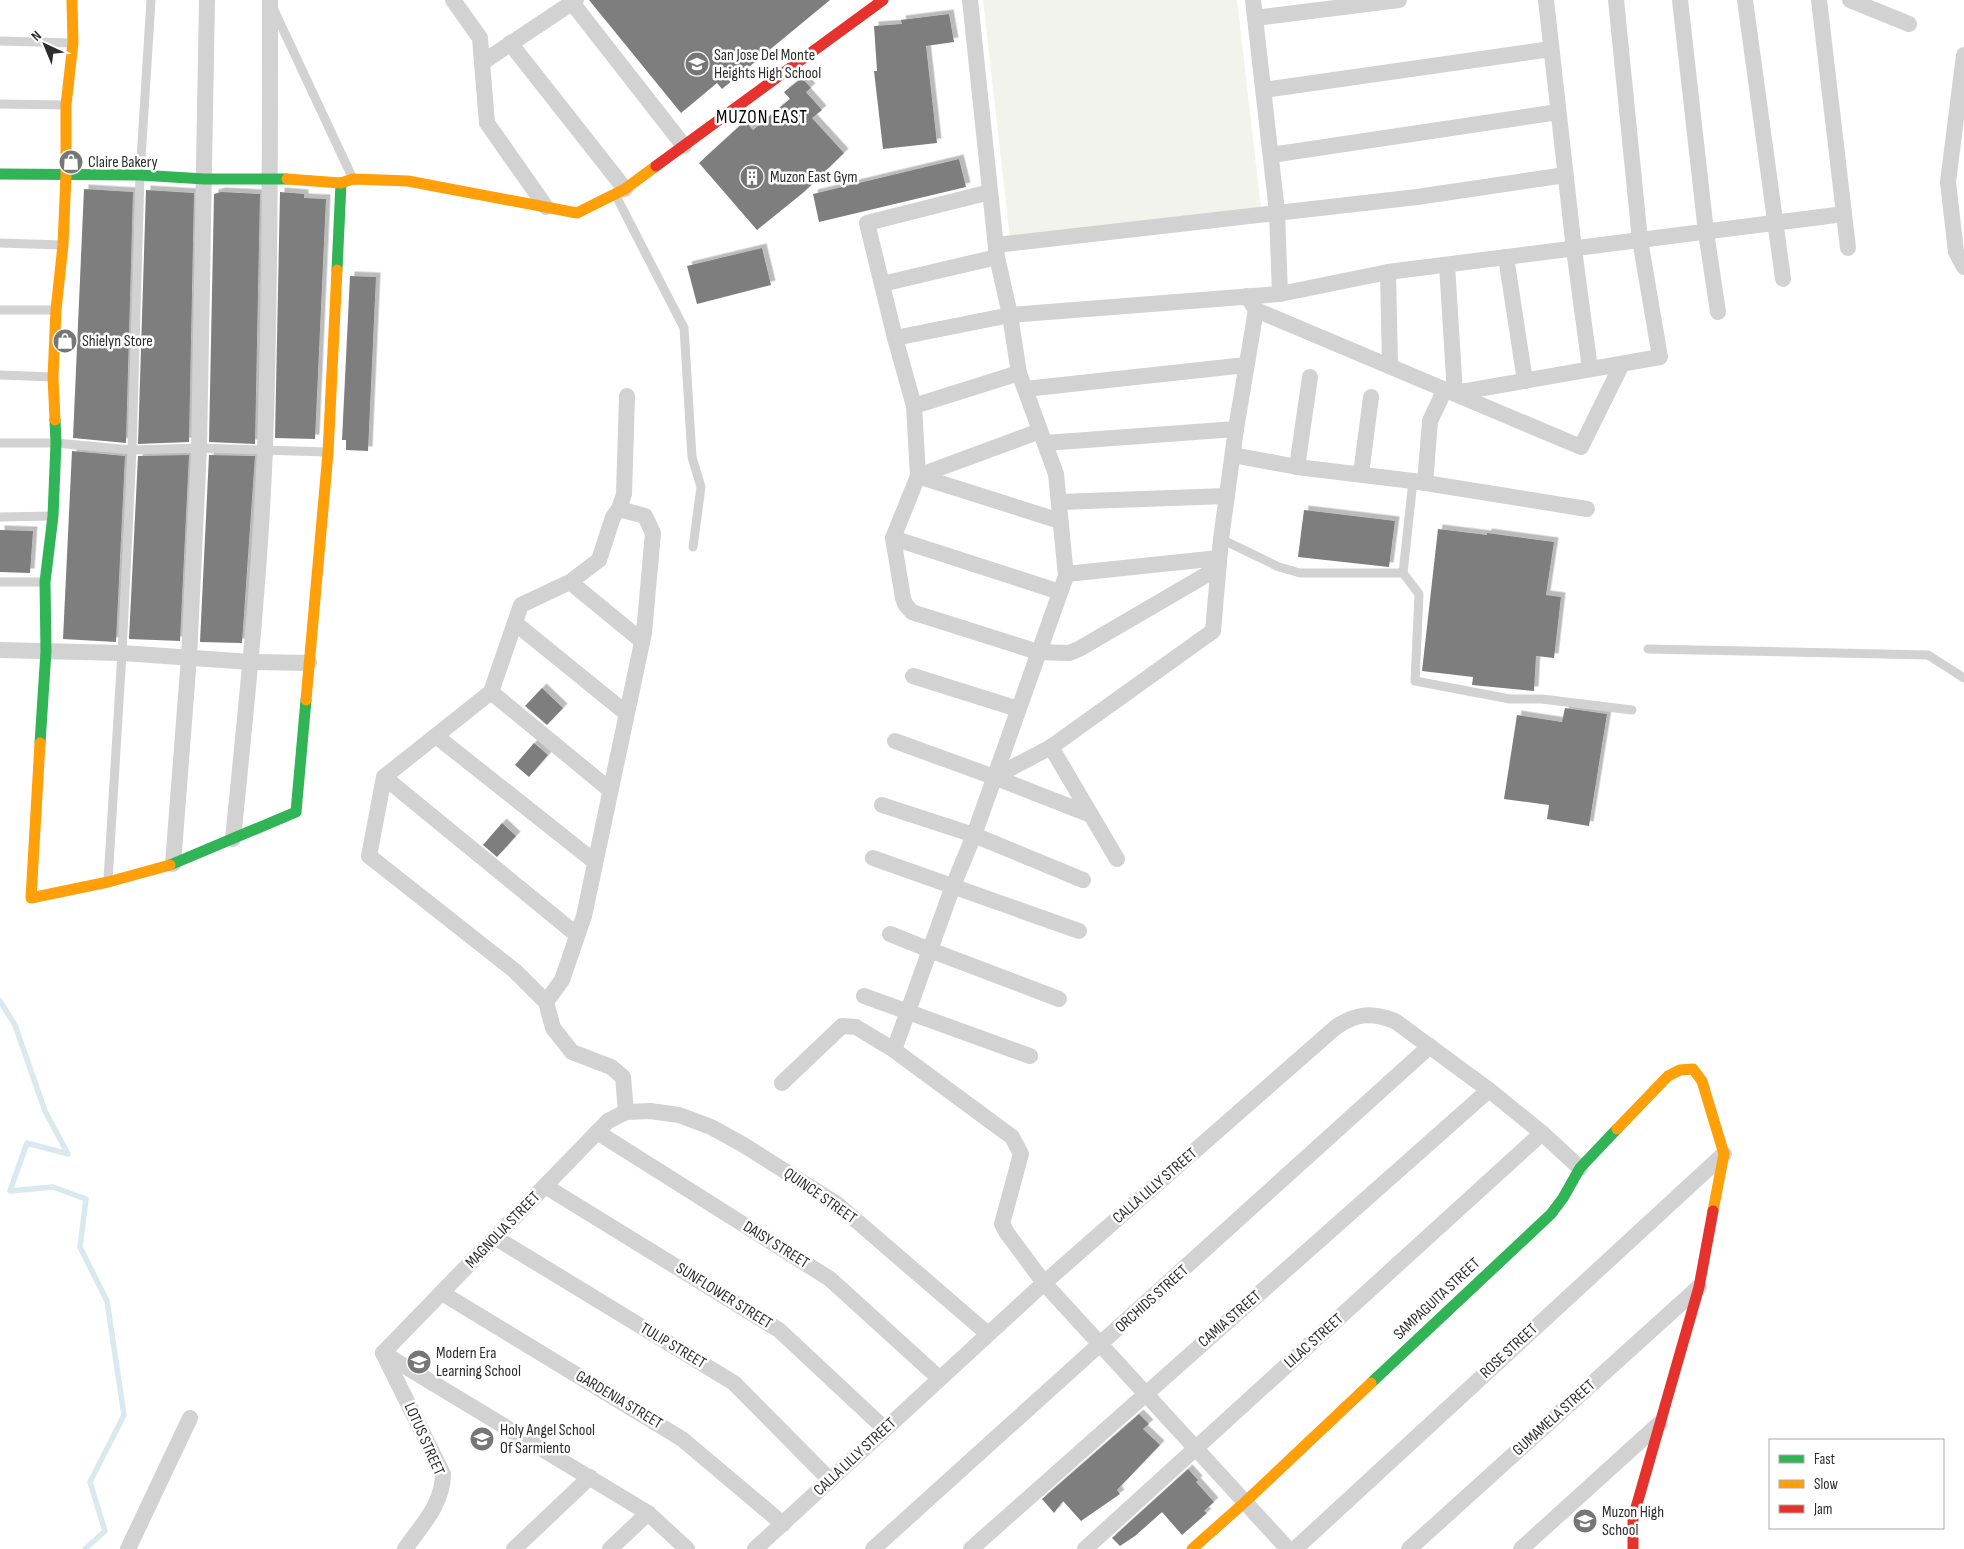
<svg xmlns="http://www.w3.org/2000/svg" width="1964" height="1549" font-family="'Sofia Sans Condensed',sans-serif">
<defs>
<filter id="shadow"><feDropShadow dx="4.5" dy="-4.5" stdDeviation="0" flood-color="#0004"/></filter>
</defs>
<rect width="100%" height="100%" fill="#fff"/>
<!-- green -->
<polygon fill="#f1f3ec" points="983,0 1237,0 1261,208 1010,238"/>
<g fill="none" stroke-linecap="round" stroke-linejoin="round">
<!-- stream -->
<polyline stroke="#d9e9ef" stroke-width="5.5" points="0,1001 15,1025 45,1111 68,1154 27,1143 10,1191 53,1187 86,1199 80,1247 107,1301 124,1415 90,1482 105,1531 85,1549"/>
</g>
<!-- building -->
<g fill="#7e7e7e" filter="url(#shadow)">
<polygon points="589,0 830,0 722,89 717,83 681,113"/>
<polygon points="949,14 954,42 926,46 937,143 883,149 874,71 877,71 874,26 902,24 901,20"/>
<polygon points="802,78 811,88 806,92 822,110 812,118 844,153 804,192 757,230 699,163 745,121 753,130 790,99 784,92"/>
<polygon points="959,159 966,187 819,222 813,194"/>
<polygon points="84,189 133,192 126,443 73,438"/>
<polygon points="146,190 194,193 189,442 138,444"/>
<polygon points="221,192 260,194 255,444 209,442 214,194"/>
<polygon points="280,192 304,194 304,198 326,199 315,439 275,438"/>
<polygon points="762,248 771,285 697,304 687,266"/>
<polygon points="350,276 376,277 368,451 346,450 346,440 342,440"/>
<polygon points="72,451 125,456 116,642 63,639"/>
<polygon points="189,455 180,641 129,639 138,456"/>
<polygon points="209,455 255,456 242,643 200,642"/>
<polygon points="1304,510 1395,521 1389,567 1298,557"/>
<polygon points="1438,529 1487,535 1487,533 1554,542 1546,595 1561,597 1554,658 1536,656 1534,691 1472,685 1473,677 1422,671"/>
<polygon points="0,530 33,531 30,573 0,572"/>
<polygon points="542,688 563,708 547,725 525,706"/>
<polygon points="1565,708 1607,714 1589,826 1547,819 1549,805 1504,799 1517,715 1562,722"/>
<polygon points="534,743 548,755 529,777 515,765"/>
<polygon points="502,823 516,836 497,857 483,845"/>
<polygon points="1139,1414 1149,1424 1143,1429 1160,1445 1117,1490 1120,1494 1081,1521 1063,1501 1054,1513 1042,1499"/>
<polygon points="1188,1469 1198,1480 1196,1482 1214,1502 1204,1511 1207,1513 1182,1535 1162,1512 1135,1536 1120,1546 1112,1538"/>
</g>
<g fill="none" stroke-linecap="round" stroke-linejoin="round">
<!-- lane -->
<g stroke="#d2d2d2" stroke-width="9">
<polyline points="274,10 353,179"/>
<polyline points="0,41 72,43"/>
<polyline points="0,104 65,105"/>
<polyline points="615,194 684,328 692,457 701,487 693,547"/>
<polyline points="0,243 62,245"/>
<polyline points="0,310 55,310"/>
<polyline points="0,375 52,377"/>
<polyline points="0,443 56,443 132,450 199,448 327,452"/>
<polyline points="0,517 52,516"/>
<polyline points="1221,539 1279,567 1300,573 1403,573 1413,481"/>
<polyline points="1403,573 1419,594 1415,681 1510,699 1542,699 1632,710"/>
<polyline points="0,582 45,582"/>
<polyline points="1648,649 1928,655 1964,678"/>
<polyline points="108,880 122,653 132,450 140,175 151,0"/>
</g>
<!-- street -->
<g stroke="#d2d2d2" stroke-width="16">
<polyline points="453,0 480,38 487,123 546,207"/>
<polyline points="570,0 684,146"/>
<polyline points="1253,0 1277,212 1280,294"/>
<polyline points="1546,0 1574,249 1590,369"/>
<polyline points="1680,0 1706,232 1718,312"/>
<polyline points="1745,0 1783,279"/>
<polyline points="1819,0 1848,248"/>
<polyline points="1850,0 1909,24"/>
<polyline points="1255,18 1399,0"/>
<polyline points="510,43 625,189"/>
<polyline points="1964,55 1948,182 1956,252 1964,267"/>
<polyline points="483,62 576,0"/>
<polyline points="1264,90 1551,49"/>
<polyline points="1271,155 1558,112"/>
<polyline points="990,192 867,223 895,338 914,406 918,476 1060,521"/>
<polyline points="996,245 1417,197 1565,175"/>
<polyline points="1506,257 1525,381"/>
<polyline points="1447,265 1455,393 1660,357 1640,240 1616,0"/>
<polyline points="1388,272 1390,366"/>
<polyline points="882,284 997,257"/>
<polyline points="1256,310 1581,447 1622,364"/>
<polyline points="895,338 1010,315 1280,294 1388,272 1844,214"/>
<polyline points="1025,389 1246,365"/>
<polyline points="914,406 1019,373"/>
<polyline points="1040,431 918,476 893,538 903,598 905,604 912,612 1038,652 1069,653 1079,649 1218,568"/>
<polyline points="1045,443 1236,429"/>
<polyline points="1233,455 1297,467 1413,481 1587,509"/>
<polyline points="1297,467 1310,377"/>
<polyline points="1361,474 1371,397"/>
<polyline points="1425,483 1430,421 1445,389"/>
<polyline points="1059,502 1227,496"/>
<polyline points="893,538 1060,592"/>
<polyline points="1066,574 1219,558"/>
<polyline points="570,582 642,641"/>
<polyline points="515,623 626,713"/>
<polyline points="0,650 122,653 251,662 309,663"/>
<polyline points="913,676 1018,709"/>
<polyline points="491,692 610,790"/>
<polyline points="436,736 595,862"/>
<polyline points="895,741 994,777 1091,815"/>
<polyline points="1051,747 1117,859"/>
<polyline points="384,777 577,935"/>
<polyline points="994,777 1051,747 1213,631 1221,539 1236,429 1256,310 1247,296"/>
<polyline points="882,805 974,835 1083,880"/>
<path d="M233,839C246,709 260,579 265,448C270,300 270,151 270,2"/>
<polyline points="873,858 1079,931"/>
<polyline points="173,864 189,657 199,448 207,0"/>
<polyline points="890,934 930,950 1059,999"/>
<polyline points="864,996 1030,1056"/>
<polyline points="546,1002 562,980 584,916 644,633 653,533 645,516 619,509"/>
<polyline points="894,1050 953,886 974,835 1066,576 1056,474 1019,373 1010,315 997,257 970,0"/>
<polyline points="782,1083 842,1026 856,1027 894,1050 1012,1137 1021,1154 1002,1224 1007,1233 1044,1283 1288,1549"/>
<polyline points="626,1112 623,1077 611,1067 572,1052 553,1028 546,1002 515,971 369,856 384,777 491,692 521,605 570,582 599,560 613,517 619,509 624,494 627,396"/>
<polyline points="597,1132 830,1279 939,1378"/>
<polyline points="545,1186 779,1330 885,1429"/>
<polyline points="496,1238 734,1383 830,1480"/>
<polyline points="442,1293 682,1439 783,1524"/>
<polyline points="383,1353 608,1121 626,1112 650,1111 679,1115 711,1127 742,1144 837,1204 988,1334"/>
<polyline points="383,1353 648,1513 687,1549"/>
<path d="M383,1353L443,1474C443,1504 421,1526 405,1549"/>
<polyline points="128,1549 190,1418"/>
<polyline points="514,1549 590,1477"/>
<polyline points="610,1549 648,1513"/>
<path d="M755,1549L1044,1283L1336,1027C1357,1013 1372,1012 1395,1021L1489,1090L1542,1133L1580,1168"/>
<polyline points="873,1549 1430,1046"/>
<polyline points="971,1549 1489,1090"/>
<polyline points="1085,1549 1542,1133"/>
<polyline points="1295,1549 1724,1154"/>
<polyline points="1409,1549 1699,1287"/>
<polyline points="1521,1549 1660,1423"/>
</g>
<!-- fast -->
<g stroke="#30b455" stroke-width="11">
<polyline points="0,174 140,175 204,179 287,179"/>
<polyline points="337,270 341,183"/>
<polyline points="40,743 46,651 45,582 53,516 56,443 55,420"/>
<polyline points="170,865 296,812 306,700"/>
<polyline points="1371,1383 1551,1214 1563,1198 1580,1168 1617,1129"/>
</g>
<!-- slow -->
<g stroke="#ff9f0a" stroke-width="11">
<polyline points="287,179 341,183 353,179 408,181 577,213 625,189 656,166"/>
<polyline points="55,420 53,377 56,310 63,245 66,175 66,105 73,43 72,0"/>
<polyline points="306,700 328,453 337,270"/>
<polyline points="40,743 31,898 108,882 170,865"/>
<polyline points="1617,1129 1668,1076 1680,1070 1693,1069 1702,1081 1724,1154 1713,1211"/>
<polyline points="1192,1549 1245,1502 1371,1383"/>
</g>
<!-- jam -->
<g stroke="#e5322d" stroke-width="11">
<polyline points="656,166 883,0"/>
<polyline points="1633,1549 1633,1518 1699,1287 1713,1211"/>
</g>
</g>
<!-- icons -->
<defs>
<symbol id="school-disc" viewBox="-11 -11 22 22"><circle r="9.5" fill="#767676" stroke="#fff"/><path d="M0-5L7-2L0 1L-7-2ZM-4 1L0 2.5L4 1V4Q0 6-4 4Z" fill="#fff"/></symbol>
<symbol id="shop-disc" viewBox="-11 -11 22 22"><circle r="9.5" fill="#767676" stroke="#fff"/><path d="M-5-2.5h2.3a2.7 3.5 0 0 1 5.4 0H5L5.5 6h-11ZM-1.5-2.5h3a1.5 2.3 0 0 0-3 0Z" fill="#fff"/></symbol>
<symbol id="building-disc" viewBox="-11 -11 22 22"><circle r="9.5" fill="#767676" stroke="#fff"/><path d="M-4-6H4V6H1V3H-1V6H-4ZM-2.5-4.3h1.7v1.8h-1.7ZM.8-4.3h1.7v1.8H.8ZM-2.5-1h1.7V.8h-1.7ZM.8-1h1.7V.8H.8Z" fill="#fff"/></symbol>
</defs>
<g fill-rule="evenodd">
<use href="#school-disc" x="683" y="50" width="28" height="28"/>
<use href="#shop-disc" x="57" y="148" width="28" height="28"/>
<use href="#building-disc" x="738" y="163" width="28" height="28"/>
<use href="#shop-disc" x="51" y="327" width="28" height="28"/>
<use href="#school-disc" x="405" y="1348" width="28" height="28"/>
<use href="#school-disc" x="468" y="1425" width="28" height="28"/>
<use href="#school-disc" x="1571" y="1507" width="28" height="28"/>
</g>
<g text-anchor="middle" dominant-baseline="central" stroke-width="5" stroke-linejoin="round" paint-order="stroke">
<!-- poi labels -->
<g font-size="16" fill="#2d2d2d" stroke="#fff" text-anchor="start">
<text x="714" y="55">San Jose Del Monte<tspan x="714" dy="18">Heights High School</tspan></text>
<text x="88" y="162">Claire Bakery</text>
<text x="770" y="177">Muzon East Gym</text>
<text x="82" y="341">Shielyn Store</text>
<text x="436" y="1353">Modern Era<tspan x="436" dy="18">Learning School</tspan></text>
<text x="500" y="1430">Holy Angel School<tspan x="500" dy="18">Of Sarmiento</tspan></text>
<text x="1602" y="1512">Muzon High<tspan x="1602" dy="18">School</tspan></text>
</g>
<!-- street labels -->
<g font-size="16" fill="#2d2d2d" stroke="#fff">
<text transform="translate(1155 1186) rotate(-41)">CALLA LILLY STREET</text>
<text transform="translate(820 1196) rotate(35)">QUINCE STREET</text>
<text transform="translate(503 1230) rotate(-46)">MAGNOLIA STREET</text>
<text transform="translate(776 1245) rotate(32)">DAISY STREET</text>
<text transform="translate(724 1296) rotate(32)">SUNFLOWER STREET</text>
<text transform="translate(1152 1299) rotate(-42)">ORCHIDS STREET</text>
<text transform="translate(1437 1299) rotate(-43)">SAMPAGUITA STREET</text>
<text transform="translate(1230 1319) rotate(-41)">CAMIA STREET</text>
<text transform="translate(1314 1341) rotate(-42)">LILAC STREET</text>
<text transform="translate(673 1346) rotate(31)">TULIP STREET</text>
<text transform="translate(1509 1351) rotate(-43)">ROSE STREET</text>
<text transform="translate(619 1400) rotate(31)">GARDENIA STREET</text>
<text transform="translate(1554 1418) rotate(-42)">GUMAMELA STREET</text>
<text transform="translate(424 1439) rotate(66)">LOTUS STREET</text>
<text transform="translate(855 1457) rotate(-43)">CALLA LILLY STREET</text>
</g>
<!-- quarter labels -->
<g font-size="19" letter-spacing="1" fill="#000" stroke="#fff">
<text x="762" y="117">MUZON EAST</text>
</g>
</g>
<!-- legend -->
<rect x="1769" y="1439" width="175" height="90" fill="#ffffff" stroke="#ababab"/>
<rect x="1779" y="1455" width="25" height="8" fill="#30b455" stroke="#ababab"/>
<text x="1814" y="1464" font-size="15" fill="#2d2d2d">Fast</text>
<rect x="1779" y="1480" width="25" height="8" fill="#ff9f0a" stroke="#ababab"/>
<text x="1814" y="1489" font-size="15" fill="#2d2d2d">Slow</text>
<rect x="1779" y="1505" width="25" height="8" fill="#e5322d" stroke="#ababab"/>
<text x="1814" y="1514" font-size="15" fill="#2d2d2d">Jam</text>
<!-- north arrow -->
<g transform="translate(45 45) rotate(316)" stroke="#ffffff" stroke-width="4" paint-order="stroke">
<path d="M0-4L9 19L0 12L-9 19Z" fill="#2d2d2d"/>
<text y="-8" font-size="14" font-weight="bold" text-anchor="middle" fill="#2d2d2d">N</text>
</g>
</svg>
